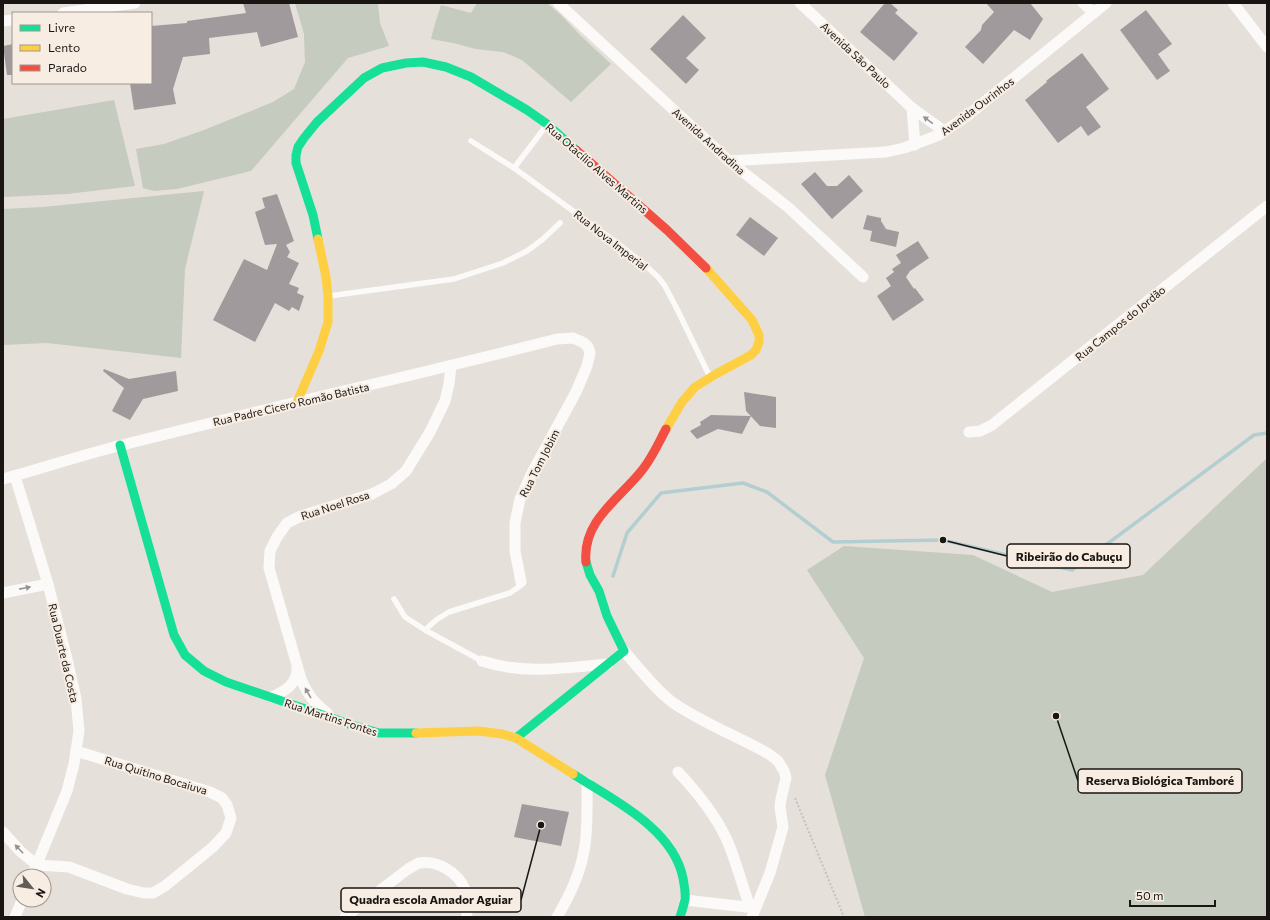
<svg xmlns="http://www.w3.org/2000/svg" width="1270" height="920" font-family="Commissioner,sans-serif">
<rect width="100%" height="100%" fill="#e6e0da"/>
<!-- green -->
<g fill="#c5cbbe">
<polygon points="295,3 378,3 380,23 389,46 348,58 251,171 177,189 154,191 143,188 136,149 164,144 204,130 273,102 294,89 305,62 304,34"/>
<polygon points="477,3 547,3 561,15 580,35 611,64 571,102 522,60 503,52 476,49 453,43 431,39 434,27 441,5 471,13"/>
<polygon points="114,100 135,186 67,194 3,197 3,119"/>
<polygon points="204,191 185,269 181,358 47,343 3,345 3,209 43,207"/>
<polygon points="1267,458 1267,917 865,917 825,775 864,658 807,570 844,546 973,555 1052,592 1143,575"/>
</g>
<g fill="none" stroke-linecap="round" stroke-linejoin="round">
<!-- stream -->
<polyline stroke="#b3ced1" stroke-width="3.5" points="613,576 627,533 661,493 743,483 767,492 833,542 943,540 1072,570 1254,435 1267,433"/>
</g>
<!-- building -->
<g fill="#a09a9d">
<polygon points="243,3 289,3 298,37 261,47 257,32 209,38 210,54 183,57 173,89 176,104 134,110 130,83 151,83 151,26 187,23 187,21 246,13"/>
<polygon points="885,3 890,3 898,10 895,13 918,33 894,61 860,32"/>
<polygon points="986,3 1030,3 1043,19 1030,40 1014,30 983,64 965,47 981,30 982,25 994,12"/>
<polygon points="1146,10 1172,44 1158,54 1170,71 1157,80 1120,30"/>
<polygon points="683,15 706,38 686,58 699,70 686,84 650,49"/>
<polygon points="13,44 13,75 7,75 3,46"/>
<polygon points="1082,53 1109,89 1086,107 1101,127 1088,136 1081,126 1058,143 1025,100 1047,82 1046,81"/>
<polygon points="815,172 827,186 837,186 849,175 863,191 832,219 801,184"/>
<polygon points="277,194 294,241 286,245 290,252 287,257 299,263 289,284 299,288 297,293 304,296 299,311 292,307 289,311 275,303 255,342 213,320 244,259 267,270 277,244 265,245 255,212 265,208 262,198"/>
<polygon points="867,215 881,218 881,221 886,229 899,232 896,247 870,241 872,231 863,229"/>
<polygon points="750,217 778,238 764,256 736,235"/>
<polygon points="918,241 929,258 910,271 906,277 914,289 915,288 924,300 893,321 877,296 891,286 886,278 894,272 892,269 901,263 896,255"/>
<polygon points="104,369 129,379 176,371 178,391 143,399 130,420 112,411 124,388 103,371"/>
<polygon points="744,392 776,397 776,428 760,426 746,411"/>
<polygon points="711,415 751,416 742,434 718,429 697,439 690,431 701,425 700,422"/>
<polygon points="522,804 569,812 561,846 514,837"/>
</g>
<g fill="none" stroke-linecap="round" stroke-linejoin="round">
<!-- path -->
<polyline stroke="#c4c2c0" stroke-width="2" stroke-dasharray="2 2" stroke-linecap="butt" points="795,798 844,917"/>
<!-- lane -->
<g stroke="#fbfaf9" stroke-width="5.5">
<polyline points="471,141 514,168 613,240 643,263 658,277 665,286 678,311 709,375"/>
<polyline points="514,168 546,126"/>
<polyline points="329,296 454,279 503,263 527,251 543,239 560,223"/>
<polyline points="394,599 405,617 425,630 482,661"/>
<polyline points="425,630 436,620 449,612 510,593 520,586 521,582"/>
</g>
<!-- street -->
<g stroke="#fbfaf9" stroke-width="11">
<polyline points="558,3 729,161 789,208 863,277"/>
<polyline points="800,3 912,108 944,131"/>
<polyline points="1083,3 1094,13"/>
<polyline points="1233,3 1267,47"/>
<polyline points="63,13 135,3"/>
<polyline points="3,21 13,20"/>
<polyline points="912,108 915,145"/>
<polyline points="729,161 886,152 904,148 939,135 967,116 1106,3"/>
<polyline points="969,432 980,431 992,425 1267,206"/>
<polyline points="15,476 48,584 67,659 76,699 79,731 74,764 67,791 32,876"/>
<path d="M3,479C43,468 82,455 122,445C267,408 413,376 557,339L573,338L580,341L584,343L588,347L590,353L587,366L576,392L532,473L520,499L515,523V551L521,582"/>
<polyline points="3,593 48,584"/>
<path d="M624,651C639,668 654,688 672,702C702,723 737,736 769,754L778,761L784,771L786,778L781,799L780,807L783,827L770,873L752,917"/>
<path d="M482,661C525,675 563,668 608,664"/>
<path d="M272,697C285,691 298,684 297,667"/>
<path d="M328,714C313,701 309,697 301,679L269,568L270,551L277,537L287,523L301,516L372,494L391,484L406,471L430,432L445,401L449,384L451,366"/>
<path d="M678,772C698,793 715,814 727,840C736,861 742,885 750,907"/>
<polyline points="3,832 21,852 37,865 69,867 127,889 144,893 153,893 165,886 213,847 226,833 231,818 227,805 222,798 210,792 76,751"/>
<polyline points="685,900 755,908"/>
<polyline points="15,917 22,900"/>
<path d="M345,917L408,869C412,867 416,864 419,863C438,860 457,872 465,889C468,896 466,909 467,917"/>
<path d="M557,917C569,897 580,874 584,851C588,832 587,803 587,783"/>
</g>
<!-- fast -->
<g stroke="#16e098" stroke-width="9">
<polyline points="318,239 313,215 296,163 296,155 298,147 304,138 317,122 364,78 382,68 406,63 423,62 446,67 471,77 527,110 547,124 576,150"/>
<polyline points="120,445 174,635 185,655 204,671 226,682 352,725 379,733 416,733"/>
<polyline points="516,738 624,651 607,616 599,591 590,575 586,562"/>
<path d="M573,774C613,800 673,828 683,878C684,885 686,892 685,899C684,905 682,911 680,917"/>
</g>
<!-- slow -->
<g stroke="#ffcf43" stroke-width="9">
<polyline points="297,402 319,351 328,322 328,296 326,277 318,239"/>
<polyline points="666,429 682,402 695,387 716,374 751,355 756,350 759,342 759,335 752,320 706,268"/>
<polyline points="416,733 479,731 502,734 516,738 573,774"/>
</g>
<!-- jam -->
<g stroke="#f24e42" stroke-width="9">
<polyline points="576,150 667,230 706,268"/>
<path d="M586,562C582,520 621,498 643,469C653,456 659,442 666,429"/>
</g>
</g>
<!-- one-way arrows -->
<defs><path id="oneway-solid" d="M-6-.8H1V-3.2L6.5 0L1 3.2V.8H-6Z"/></defs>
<g fill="#959391">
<use href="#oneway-solid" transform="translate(928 120) rotate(-144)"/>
<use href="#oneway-solid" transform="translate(25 588) rotate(-11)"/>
<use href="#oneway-solid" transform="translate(308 693) rotate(-120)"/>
<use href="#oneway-solid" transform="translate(19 849) rotate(-134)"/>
</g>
<g text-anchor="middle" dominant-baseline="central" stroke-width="4" stroke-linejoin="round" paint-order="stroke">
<!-- street labels -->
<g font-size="11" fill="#191512" stroke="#f7ede3">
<text transform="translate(856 55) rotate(43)">Avenida São Paulo</text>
<text transform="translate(977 106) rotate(-37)">Avenida Ourinhos</text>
<text transform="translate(709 141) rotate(42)">Avenida Andradina</text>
<text transform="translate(597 168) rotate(41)">Rua Otacílio Alves Martins</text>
<text transform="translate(611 240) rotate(38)">Rua Nova Imperial</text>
<text transform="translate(1120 323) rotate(-39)">Rua Campos do Jordão</text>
<text transform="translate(291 404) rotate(-13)">Rua Padre Cicero Romão Batista</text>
<text transform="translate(539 463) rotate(-63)">Rua Tom Jobim</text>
<text transform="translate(335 505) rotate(-18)">Rua Noel Rosa</text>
<text transform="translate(64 653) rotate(77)">Rua Duarte da Costa</text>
<text transform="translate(331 717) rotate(18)">Rua Martins Fontes</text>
<text transform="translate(156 775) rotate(17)">Rua Quitino Bocaiuva</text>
</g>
</g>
<!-- callouts -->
<path fill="none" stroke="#191512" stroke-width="1.5" d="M943 540L1007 556M1056 716L1078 781M541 825L521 900"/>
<g fill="#191512" stroke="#f7ede3" stroke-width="1.5">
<circle cx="943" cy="540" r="4"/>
<circle cx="1056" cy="716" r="4"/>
<circle cx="541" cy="825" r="4"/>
</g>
<g fill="#f7ede3" stroke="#191512" stroke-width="1.5">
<rect x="1007" y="544" width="123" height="24" rx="4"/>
<rect x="1078" y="769" width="164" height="24" rx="4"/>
<rect x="341" y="888" width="180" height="24" rx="4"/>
</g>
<g font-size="12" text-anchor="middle" font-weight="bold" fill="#191512">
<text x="1069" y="561">Ribeirão do Cabuçu</text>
<text x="1160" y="785">Reserva Biológica Tamboré</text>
<text x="431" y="904">Quadra escola Amador Aguiar</text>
</g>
<!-- border -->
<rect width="1270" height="920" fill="none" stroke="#191512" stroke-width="8"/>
<!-- legend -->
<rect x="12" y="12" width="140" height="72" fill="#f7ede3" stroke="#9e978f"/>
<rect x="20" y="25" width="20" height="6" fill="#16e098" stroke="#9e978f"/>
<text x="48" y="32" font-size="12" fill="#191512">Livre</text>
<rect x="20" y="45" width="20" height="6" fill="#ffcf43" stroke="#9e978f"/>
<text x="48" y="52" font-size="12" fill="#191512">Lento</text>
<rect x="20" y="65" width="20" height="6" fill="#f24e42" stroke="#9e978f"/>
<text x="48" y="72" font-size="12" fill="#191512">Parado</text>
<!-- north arrow -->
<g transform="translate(32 888) rotate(120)"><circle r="19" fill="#f7ede3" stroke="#9e978f"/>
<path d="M0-3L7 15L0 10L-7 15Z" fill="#615c58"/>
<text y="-6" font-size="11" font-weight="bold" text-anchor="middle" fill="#191512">N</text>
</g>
<!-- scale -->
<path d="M1130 900v6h85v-6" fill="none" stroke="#191512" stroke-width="2"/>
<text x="1136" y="900" font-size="12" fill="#191512" stroke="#f7ede3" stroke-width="3" paint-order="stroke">50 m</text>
</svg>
